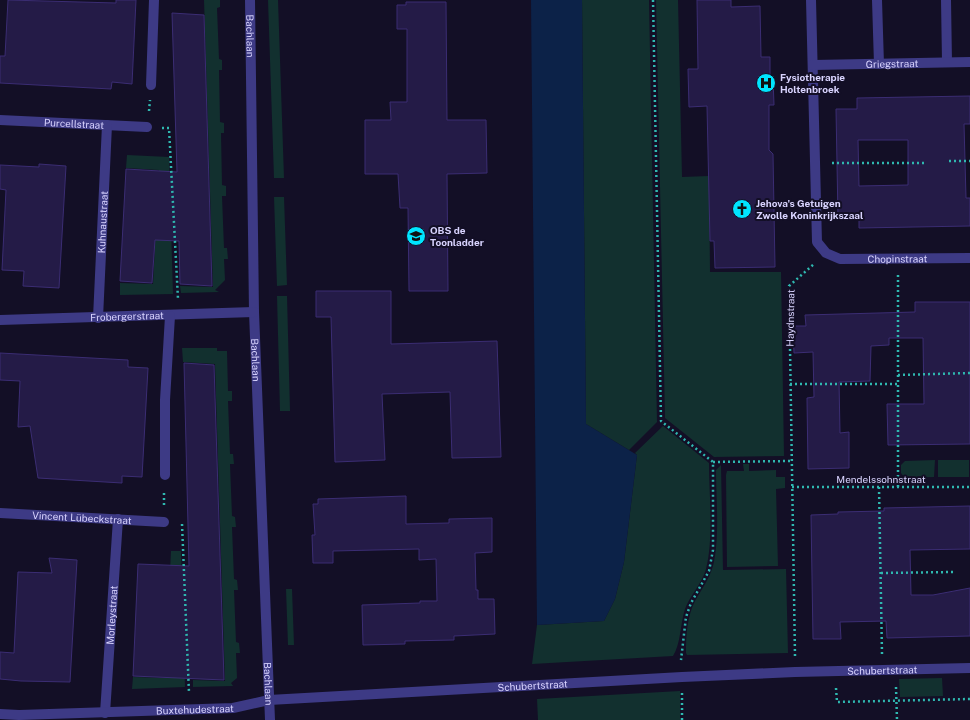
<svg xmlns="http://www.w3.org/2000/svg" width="970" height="720" font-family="'Public Sans',sans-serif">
<rect width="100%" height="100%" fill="#130f26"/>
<!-- green -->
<g fill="#12302f">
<polygon points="204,0 220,0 220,7 217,8 219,59 222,60 222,70 219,70 220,122 224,123 224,133 221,133 222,185 226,186 226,196 222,196 224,248 227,248 228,259 224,259 225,280 215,290 219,292 181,293 180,286 213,287"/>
<polygon points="268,0 278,0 284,178 274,178"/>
<polygon points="582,0 649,0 657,422 629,450 586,424"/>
<polygon points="656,0 678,0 682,177 709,176 710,272 781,272 784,456 714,457 665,418"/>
<polygon points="127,155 169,157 173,294 120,295 120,283 153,284 159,170 126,168"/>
<polygon points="274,197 284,197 287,285 277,286"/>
<polygon points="277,296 287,296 290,411 280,411"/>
<polygon points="217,348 217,351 227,351 228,391 232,391 232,401 228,401 230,454 233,454 234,464 230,464 232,516 235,517 236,527 232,527 234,579 237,580 238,590 234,590 236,642 239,643 240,653 236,653 237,678 231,683 233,686 193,687 193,680 225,681 215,364 183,362 182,348"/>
<path d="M663,426L709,463C709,495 714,538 706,569C702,584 690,595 685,609C680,625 681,643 673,656L532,664L537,625L604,621L615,599L624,562L637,455L635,453Z"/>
<polygon points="935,460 934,477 905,478 901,473 901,465 905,461"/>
<rect x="938" y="460" width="31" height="17"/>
<polygon points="743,464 749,464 749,471 776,470 776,477 785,477 785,488 776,489 778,566 727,567 726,475 727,471 744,471"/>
<path d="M721,465L723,570L786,569L788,653L687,655L686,653C686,635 687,617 695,601C702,589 709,579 713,566C720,539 716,498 716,470Z"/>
<polygon points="171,551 181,551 185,687 132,689 133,677 165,678"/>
<polygon points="286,589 292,589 294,645 288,645"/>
<polygon points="942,678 943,696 900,697 899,679"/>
<polygon points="680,691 680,720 538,720 537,699"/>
</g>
<!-- water -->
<polygon fill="#0c2248" points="531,0 582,0 586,424 637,455 624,562 615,599 604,621 537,625"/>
<!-- building -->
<g fill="#241b47" stroke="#3b2d73" fill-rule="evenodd">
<polygon points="8,0 116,3 116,0 136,0 132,84 112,82 111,89 0,83 0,56 5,56"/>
<polygon points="697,0 731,0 731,7 760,6 761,57 770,57 770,75 773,78 774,105 769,105 769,150 773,154 775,267 715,268 714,241 710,241 707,106 689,107 688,69 698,69"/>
<polygon points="406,2 446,2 447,120 486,120 487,173 447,174 448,291 409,291 408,208 400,208 398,174 365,174 365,120 391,120 390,102 407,102 407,29 397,29 397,5 406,5"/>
<polygon points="172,13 204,15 212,286 180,284 179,241 155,240 152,283 120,281 126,169 177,172"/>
<path d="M970,96V124H964L966,198H970V226L859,228V218H838L836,109H857V98ZM858,140H908V185L859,186Z"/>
<polygon points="39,164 66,166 59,288 23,286 24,271 2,270 6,190 0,189 0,165 39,167"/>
<polygon points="316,291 391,291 391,344 497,341 501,457 452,458 450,392 382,394 385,460 335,462 331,317 316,317"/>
<polygon points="915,302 970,302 970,444 888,445 887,404 924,404 923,338 889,338 889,345 871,346 870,381 839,382 840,433 849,432 849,468 808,469 807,398 814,397 813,352 794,353 793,326 806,326 805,315 915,312"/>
<polygon points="0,353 128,360 128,367 148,368 142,477 122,476 122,483 38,478 30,426 18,427 20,381 0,380"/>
<polygon points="184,363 214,365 224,680 133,676 138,564 189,566"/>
<polygon points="406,496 406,524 449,523 449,519 492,518 492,552 475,553 476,590 478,590 478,599 494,599 495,634 454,636 454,640 405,641 405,644 363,645 362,605 420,603 420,601 437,601 436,559 419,560 419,549 333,551 333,563 313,563 312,535 315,535 313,504 318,504 318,499"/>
<polygon points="970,506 970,549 910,550 911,595 933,595 970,588 970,636 887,638 886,621 840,622 841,639 813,639 811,515 838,514 838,512 884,511 884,508"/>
<polygon points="49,558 77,560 70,682 21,681 0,679 0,652 14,653 18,572 52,573"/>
</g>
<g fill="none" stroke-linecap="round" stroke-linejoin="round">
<!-- path -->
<g stroke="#2fb8b0" stroke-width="2.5" stroke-dasharray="2 3" stroke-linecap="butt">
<polyline points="653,0 661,421 713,462 713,550 709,571 691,603 686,617 681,660"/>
<polyline points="149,111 150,100"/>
<polyline points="162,128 169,128 178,299"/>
<polyline points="949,161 970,161"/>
<polyline points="832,163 926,163"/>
<polyline points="898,275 898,487"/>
<polyline points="898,375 970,373"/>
<polyline points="790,384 898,384"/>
<polyline points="713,462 792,461"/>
<polyline points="792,487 970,487"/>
<polyline points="879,487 882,654"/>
<polyline points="164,505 164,490"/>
<polyline points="182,524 189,693"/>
<polyline points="881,573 953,572"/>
<polyline points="795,656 789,286 814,264"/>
<polyline points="896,687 897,720"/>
<polyline points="836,688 837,702 970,699"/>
<polyline points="682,693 682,720"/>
</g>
<!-- minor -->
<g stroke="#3d3a85" stroke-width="10">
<path id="s1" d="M250,0L254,312L270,720"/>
<path id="s2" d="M811,0L817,242L826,253L840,259L970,258"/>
<polyline points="877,0 879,64"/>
<polyline points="946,0 947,62"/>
<path id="s3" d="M813,65L970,62"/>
<polyline points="151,85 154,0"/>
<path id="s4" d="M0,120L147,127"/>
<path id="s5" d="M98,318L107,125"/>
<path id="s6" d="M0,320L254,312"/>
<polyline points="165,475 165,400 170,316"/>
<path id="s7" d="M0,513L164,522"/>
<path id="s8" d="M105,713L118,519"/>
<path id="s9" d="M0,714L19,715L233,708L269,700L682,677L795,672L970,668"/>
</g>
</g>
<!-- icons -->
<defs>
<symbol id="hospital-disc" viewBox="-11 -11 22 22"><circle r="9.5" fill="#00e5ff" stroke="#130f26"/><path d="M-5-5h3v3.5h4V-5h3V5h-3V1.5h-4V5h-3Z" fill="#111"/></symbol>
<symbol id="church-disc" viewBox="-11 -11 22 22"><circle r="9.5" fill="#00e5ff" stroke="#130f26"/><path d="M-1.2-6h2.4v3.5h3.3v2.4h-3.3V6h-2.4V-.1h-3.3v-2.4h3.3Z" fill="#111"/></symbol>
<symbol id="school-disc" viewBox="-11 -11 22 22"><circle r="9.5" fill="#00e5ff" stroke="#130f26"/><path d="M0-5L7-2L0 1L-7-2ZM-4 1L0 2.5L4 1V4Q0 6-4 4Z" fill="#111"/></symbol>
</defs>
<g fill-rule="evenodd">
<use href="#hospital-disc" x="755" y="72" width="22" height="22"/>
<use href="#church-disc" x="731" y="198" width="22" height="22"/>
<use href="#school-disc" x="405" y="225" width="22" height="22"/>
</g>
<g text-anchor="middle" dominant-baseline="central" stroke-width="4" stroke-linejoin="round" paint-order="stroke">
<!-- street labels -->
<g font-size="10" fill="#d9d4ff" stroke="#130f26">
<text stroke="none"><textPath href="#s1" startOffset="36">Bachlaan</textPath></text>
<text stroke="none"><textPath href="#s3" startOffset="79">Griegstraat</textPath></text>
<text stroke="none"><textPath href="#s4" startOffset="74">Purcellstraat</textPath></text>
<text stroke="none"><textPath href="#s5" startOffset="96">Kuhnaustraat</textPath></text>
<text stroke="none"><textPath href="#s2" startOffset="329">Chopinstraat</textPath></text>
<text stroke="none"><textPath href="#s6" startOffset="127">Frobergerstraat</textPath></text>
<text transform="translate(790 318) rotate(-89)">Haydnstraat</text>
<text stroke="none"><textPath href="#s1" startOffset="360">Bachlaan</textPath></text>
<text x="881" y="479">Mendelssohnstraat</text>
<text stroke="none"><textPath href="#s7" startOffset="82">Vincent Lübeckstraat</textPath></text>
<text stroke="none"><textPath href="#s8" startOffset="98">Morleystraat</textPath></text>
<text stroke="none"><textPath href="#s9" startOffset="884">Schubertstraat</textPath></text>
<text stroke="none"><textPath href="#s1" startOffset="684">Bachlaan</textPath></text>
<text stroke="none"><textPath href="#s9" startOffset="534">Schubertstraat</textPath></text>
<text stroke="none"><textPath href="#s9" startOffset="195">Buxtehudestraat</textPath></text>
</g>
<!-- poi labels -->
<g font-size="10" font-weight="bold" fill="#d9d4ff" stroke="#130f26" text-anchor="start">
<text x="780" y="77">Fysiotherapie<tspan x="780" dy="12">Holtenbroek</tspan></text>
<text x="756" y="203">Jehova's Getuigen<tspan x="756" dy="12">Zwolle Koninkrijkszaal</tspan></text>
<text x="430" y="230">OBS de<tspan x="430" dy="12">Toonladder</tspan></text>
</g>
</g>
</svg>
